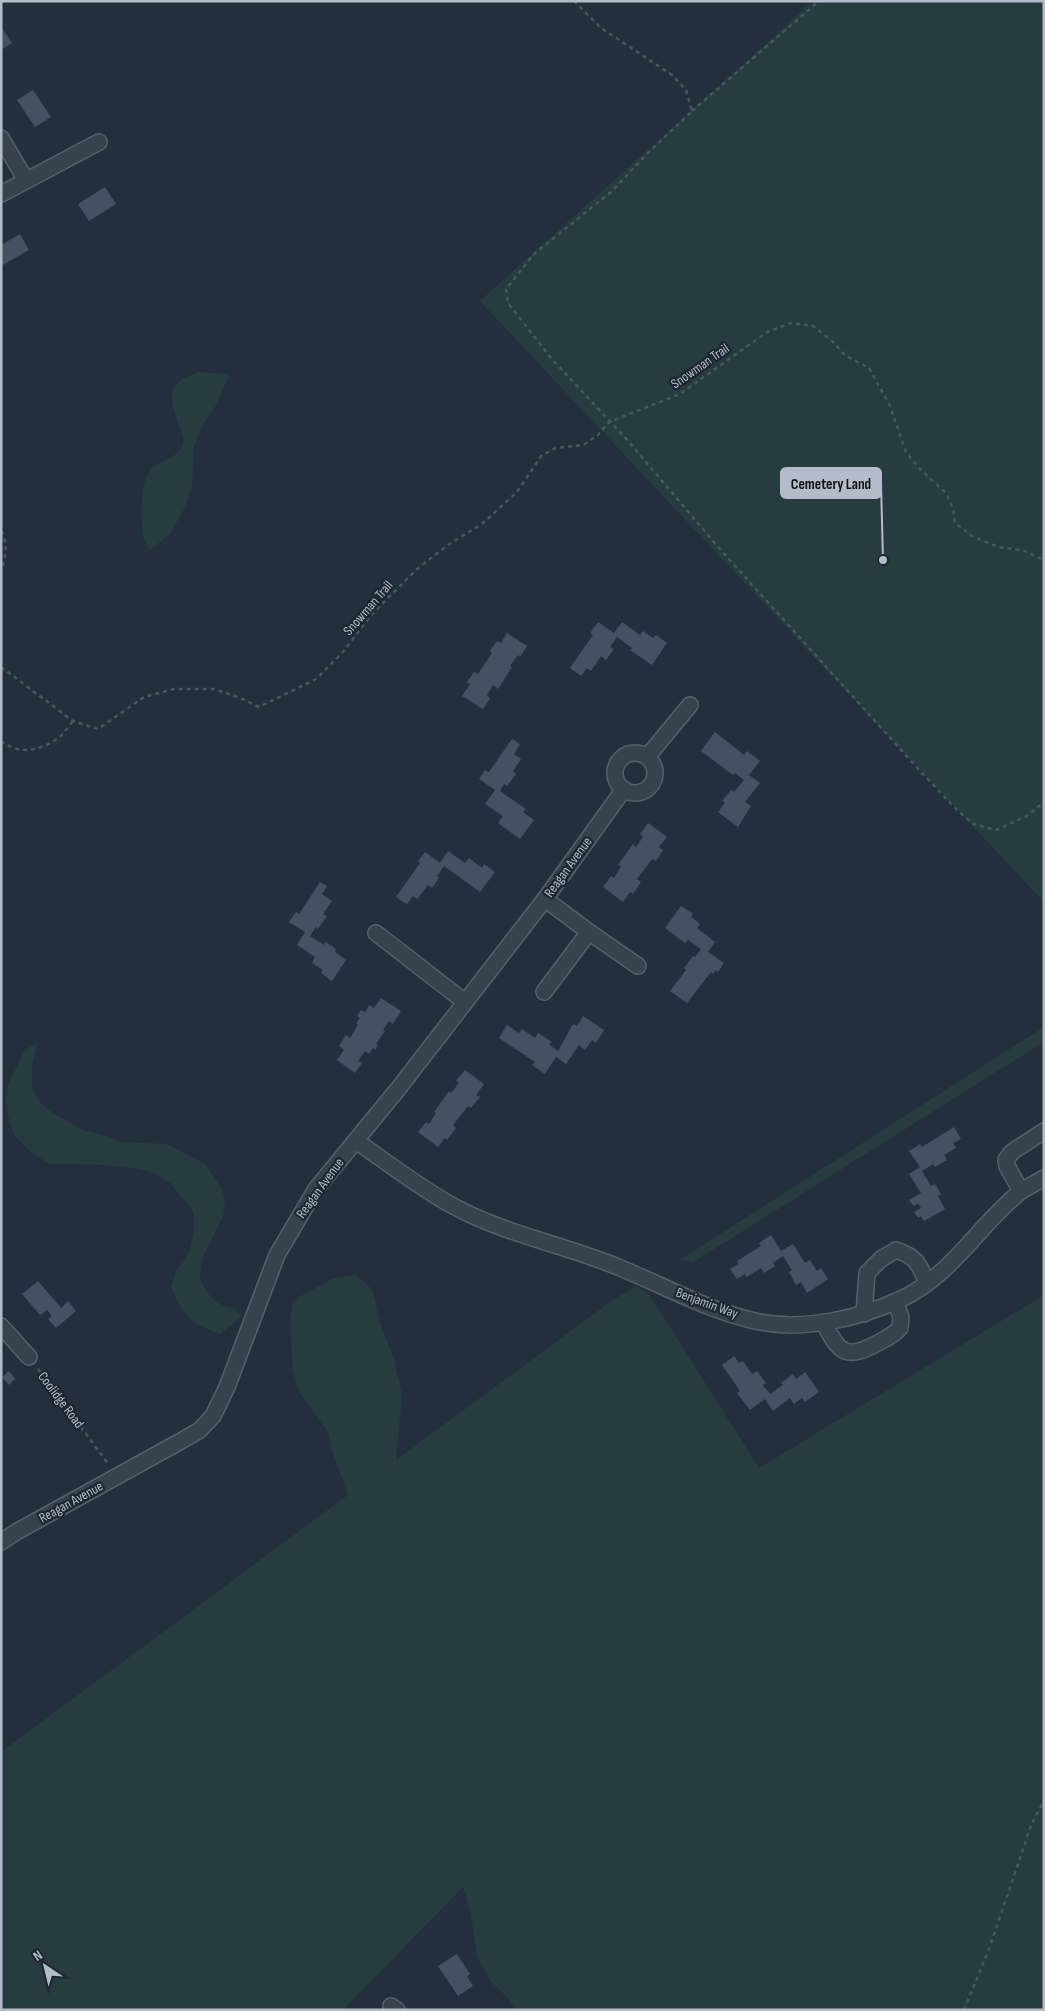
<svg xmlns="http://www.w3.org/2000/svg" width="1045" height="2011" font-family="'Sofia Sans Condensed',sans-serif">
<rect width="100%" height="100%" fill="#242f3e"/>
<!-- green -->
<g fill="#263c3f">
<polygon points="813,1 1044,1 1044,902 480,301"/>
<path d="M199,372L224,374L229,376L215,407L203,424L194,446L192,486L184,509L170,534L150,550C147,546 144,541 143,536C141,522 140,484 149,472C157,459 179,460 183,443C184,438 182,433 180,428C170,397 162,385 199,372Z"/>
<polygon points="1044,1027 1044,1042 692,1263 681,1259"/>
<path d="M37,1044L32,1066V1088L41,1104L53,1113L85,1131L101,1134L122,1142L167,1144L205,1164L222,1189L225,1202L223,1216L202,1259L200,1279C208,1295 215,1306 234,1308L241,1317L220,1334C188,1322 185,1318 171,1287L176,1271L184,1261L190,1250L194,1231V1212L171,1184L155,1173L140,1169L104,1165L49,1164L31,1152L14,1135L8,1116L6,1100L8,1085L25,1049Z"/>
<polygon points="356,1275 367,1284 373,1292 379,1319 394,1360 402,1395 396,1460 610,1302 636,1286 649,1294 759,1468 1044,1295 1044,2010 515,2010 509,1999 492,1983 477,1957 471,1914 463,1887 343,2010 1,2010 1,1752 348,1495 331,1448 328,1432 299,1392 293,1371 290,1322 292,1306 299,1297 332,1279"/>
</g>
<!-- building -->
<g fill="#455162">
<polygon points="1,26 12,43 1,50"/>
<polygon points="33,90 51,117 35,127 17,100"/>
<polygon points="105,187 116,204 89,221 78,204"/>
<polygon points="20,234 29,250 1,266 1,245"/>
<polygon points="598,622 614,633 622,622 640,635 643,631 653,638 656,635 667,643 652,665 630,650 632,648 617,637 610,647 614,649 606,660 601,656 591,671 587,668 581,676 570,668 593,635 590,633"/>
<polygon points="507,633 527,646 520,657 518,655 510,666 512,667 498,689 493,685 487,695 490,698 483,709 462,696 470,684 467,682 474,672 478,674 492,653 490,651 497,641 501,643"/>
<polygon points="715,732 744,755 747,751 760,761 749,775 760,783 745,802 751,806 738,827 718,812 725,803 722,801 731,790 734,792 744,780 735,773 733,775 701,751"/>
<polygon points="512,739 520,744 514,754 521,759 513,771 516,774 507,786 504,784 500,791 526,809 523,812 534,820 520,839 498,823 503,816 485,804 495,790 479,779 485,770 489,772"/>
<polygon points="648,823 667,837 659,847 663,850 656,861 652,859 637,879 641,882 633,894 630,892 623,902 603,887 611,876 614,878 621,867 618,865 633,844 636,847 643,837 640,834"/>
<polygon points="448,851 465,863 469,858 482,868 484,864 495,872 480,892 444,866 437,876 439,878 432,888 428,885 417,899 413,896 407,904 396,897 420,863 418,861 425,852 440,863"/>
<polygon points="320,882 327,886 322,894 332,901 323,914 327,916 318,929 316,927 310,936 324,945 325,942 336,949 335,952 346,960 332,981 321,973 323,970 312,963 315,957 297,945 305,932 289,922 296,912 299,914"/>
<polygon points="681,906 693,914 691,917 700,924 697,928 715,942 708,952 724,963 718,972 716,970 713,974 711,972 687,1003 670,991 686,970 684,968 693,956 695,957 701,949 688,940 685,943 665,928"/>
<polygon points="381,998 401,1011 393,1024 389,1021 383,1030 385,1031 376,1044 378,1045 375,1050 373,1048 369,1054 365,1051 358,1061 362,1063 355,1073 337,1060 344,1050 339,1046 346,1035 350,1038 358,1025 356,1023 360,1018 357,1016 361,1010 365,1012 369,1005 374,1008"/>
<polygon points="583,1016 604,1030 596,1043 592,1040 585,1050 579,1045 566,1064 556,1057 545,1074 532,1065 535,1062 499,1038 507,1025 519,1033 522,1029 535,1038 538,1033 552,1042 549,1045 558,1051 573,1024 577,1026"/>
<polygon points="465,1070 484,1084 476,1095 480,1097 471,1108 468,1106 453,1125 456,1128 447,1140 445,1138 438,1147 418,1132 426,1122 429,1124 436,1113 434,1112 449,1091 451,1093 459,1083 456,1081"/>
<polygon points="954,1127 961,1139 953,1143 956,1148 944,1155 947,1160 935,1167 933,1164 922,1171 931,1186 935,1184 941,1194 938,1196 945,1209 924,1221 921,1216 918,1218 914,1212 921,1208 918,1203 914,1206 909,1200 921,1193 909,1174 920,1167 909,1151 920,1144 922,1147"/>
<polygon points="771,1235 781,1251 793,1244 805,1263 810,1260 817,1271 821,1268 828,1279 807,1293 801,1282 796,1285 789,1272 792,1270 783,1256 773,1263 775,1266 764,1273 761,1268 747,1277 745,1274 737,1279 730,1269 738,1264 737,1261 761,1246 759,1243"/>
<polygon points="38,1281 61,1308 68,1301 76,1311 56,1328 48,1319 52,1316 47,1310 40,1315 22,1294"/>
<polygon points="734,1356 739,1363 743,1361 752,1374 757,1371 766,1383 763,1385 770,1394 783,1385 781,1383 793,1374 796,1379 805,1372 819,1392 805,1402 802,1398 794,1404 790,1398 773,1411 765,1399 750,1410 737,1393 740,1391 722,1365"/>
<polygon points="9,1371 15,1379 9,1385 2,1377"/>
<polygon points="457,1954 470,1974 467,1976 473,1986 458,1996 438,1966"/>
</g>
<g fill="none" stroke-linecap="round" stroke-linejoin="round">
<defs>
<g id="minor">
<polyline points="1,138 26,180"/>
<polyline points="1,194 99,142"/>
<circle cx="635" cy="773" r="20"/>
<polyline points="647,757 690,705"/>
<polyline points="545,899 589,932"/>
<polyline points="376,933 465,1002"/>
<polyline points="544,992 589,932 638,966"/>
<path d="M356,1141C385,1161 415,1184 446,1202C499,1233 562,1244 618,1267C665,1286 710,1312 760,1322C806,1331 860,1318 901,1299C951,1276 979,1225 1020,1192C1027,1187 1036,1183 1044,1178"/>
<polyline points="1021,1191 1007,1166 1006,1160 1012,1152 1044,1131"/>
<path d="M864,1314L867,1273L881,1259L896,1250C917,1257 919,1264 927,1283"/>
<path d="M823,1322C838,1349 843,1361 874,1345C883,1340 893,1336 900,1328L901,1317L895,1302"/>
<polyline points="1,1326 29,1357"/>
<polyline points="1,1542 18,1531 181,1441 200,1430 213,1416 227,1387 277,1255 316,1189 398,1089 545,899 624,789"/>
<polyline points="391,2006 397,2010"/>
</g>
</defs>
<!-- minor casing -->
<use href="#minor" stroke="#565f6c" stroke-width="18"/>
<!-- path -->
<g stroke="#44595c" stroke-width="2.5" stroke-dasharray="4 4" stroke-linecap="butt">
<polyline points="574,1 601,28 672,75 686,90 692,111 650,151 611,192 534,254 506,289 508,303 551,358 629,442 719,548 920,771 957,810 973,824 996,830 1027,816 1044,802"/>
<polyline points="692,111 819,1"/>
<path d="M1,531C9,544 5,559 1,572"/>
<polyline points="1,667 73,721 98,729 144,697 174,689 214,689 238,697 259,707 316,679 342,653 373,613 417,569 448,545 483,523 517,492 542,455 556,448 583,445 598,435 609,422 680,394 767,332 791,323 813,326 831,340 846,356 869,368 890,406 906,452 920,469 946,493 953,509 955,523 972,536 998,547 1022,550 1044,560"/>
<path d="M1,741C18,755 39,751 57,739C63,735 68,727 73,721"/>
<polyline points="38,1369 109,1465"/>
<polyline points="964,2010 989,1949 1032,1823 1044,1801"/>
</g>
<!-- minor -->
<use href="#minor" stroke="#38414e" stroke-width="15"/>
</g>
<g text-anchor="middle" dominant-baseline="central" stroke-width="4.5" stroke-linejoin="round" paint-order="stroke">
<!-- street labels -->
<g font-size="14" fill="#b4bcc9" stroke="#1d2633">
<text transform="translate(700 366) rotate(-35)">Snowman Trail</text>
<text transform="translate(368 608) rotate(-49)">Snowman Trail</text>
<text transform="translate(568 867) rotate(-54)">Reagan Avenue</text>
<text transform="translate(320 1188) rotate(-54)">Reagan Avenue</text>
<text transform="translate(707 1303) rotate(20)">Benjamin Way</text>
<text transform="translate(61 1400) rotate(53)">Coolidge Road</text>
<text transform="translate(71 1502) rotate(-29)">Reagan Avenue</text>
</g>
</g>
<!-- callouts -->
<path fill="none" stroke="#b4bcc9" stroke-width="2" d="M883 560L881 483"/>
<circle fill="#b4bcc9" stroke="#1d2633" stroke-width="2" cx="883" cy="560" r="5"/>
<rect fill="#b4bcc9" stroke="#b4bcc9" stroke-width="2" x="781" y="468" width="100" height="30" rx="5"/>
<g font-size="15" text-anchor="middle" font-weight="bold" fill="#111">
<text x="831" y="489">Cemetery Land</text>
</g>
<!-- border -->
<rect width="1045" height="2011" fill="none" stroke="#b4bcc9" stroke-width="5"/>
<!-- north arrow -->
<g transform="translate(45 1966) rotate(325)" stroke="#1d2633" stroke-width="4" paint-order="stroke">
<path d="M0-4L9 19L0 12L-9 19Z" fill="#b4bcc9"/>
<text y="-8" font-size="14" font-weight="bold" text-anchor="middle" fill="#b4bcc9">N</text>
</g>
</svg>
